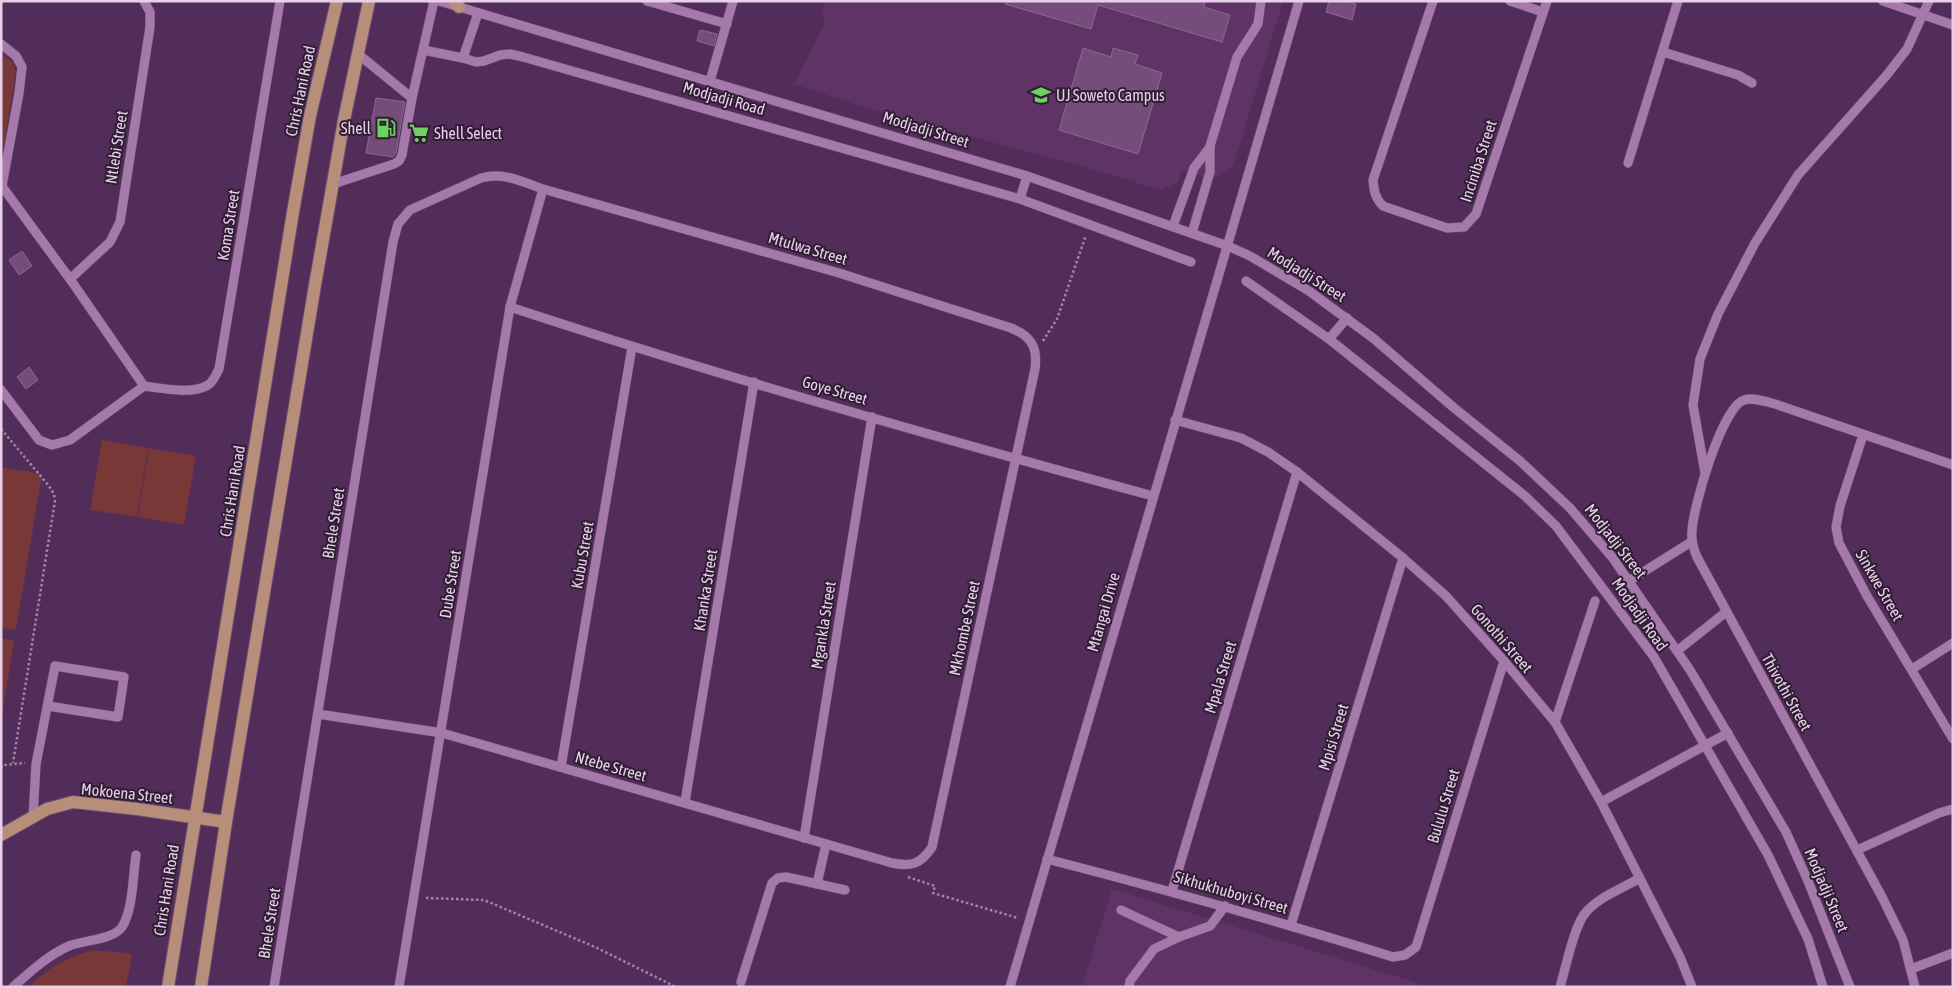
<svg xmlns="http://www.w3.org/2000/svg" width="1954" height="988" font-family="'Asap Condensed',sans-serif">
<rect width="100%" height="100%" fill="#532d59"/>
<!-- built -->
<g fill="#5f3366">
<polygon points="825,1 1283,1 1233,167 1212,179 1182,170 1177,183 1159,190 1120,177 860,106 794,84 825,22 822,12"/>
<polygon points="1112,889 1408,980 1425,987 1082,987"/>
</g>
<!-- green -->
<g fill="#793838">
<polygon points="1,53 13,63 16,72 4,145 1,149"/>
<polygon points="102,440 148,448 137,517 90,510"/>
<polygon points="149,448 196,456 184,525 138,517"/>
<polygon points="1,467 42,474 16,630 1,628"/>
<polygon points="1,638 14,640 1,723"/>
<path d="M94,950L132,954L126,987H28C50,967 65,958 94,950Z"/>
</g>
<!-- building -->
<g fill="#754d7b" stroke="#8f6595">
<polygon points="1006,1 1205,1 1204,7 1230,15 1222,42 1098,5 1091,29 1005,4"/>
<polygon points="1329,1 1345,1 1356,4 1352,20 1326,12"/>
<polygon points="700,30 717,34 714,46 697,41"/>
<polygon points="1083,48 1111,57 1113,48 1138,55 1135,64 1162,73 1138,154 1059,130"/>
<polygon points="376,98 405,102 396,153 393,157 366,153"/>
<polygon points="22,251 32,266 19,275 9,260"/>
<polygon points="29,367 38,380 26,389 17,377"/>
</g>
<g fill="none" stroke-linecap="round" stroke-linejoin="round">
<defs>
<g id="minor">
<polyline points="439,1 1027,176 1228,246 1250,256 1309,291 1373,338 1453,407 1520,461 1570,508 1612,557 1690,670 1786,832 1808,881 1850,987"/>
<polyline points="647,1 727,24"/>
<path d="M1433,1L1373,180C1374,191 1375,198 1383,206L1447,228L1464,227L1476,214L1547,1"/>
<polyline points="1510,1 1543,12"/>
<polyline points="1883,1 1953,25"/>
<polyline points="478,13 463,58 476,62 484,61 500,55 510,54 523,57 1020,199 1191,262"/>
<polyline points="1,44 16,56 22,67 19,93 2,186"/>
<polyline points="423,50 463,58"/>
<polyline points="1663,52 1738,75 1752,83"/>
<polyline points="710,81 733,1"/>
<polyline points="412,98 434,1"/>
<polyline points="1628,163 1678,1"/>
<polyline points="333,184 394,164 399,161 402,155 412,98 358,54"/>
<polyline points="1,185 70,279 144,386"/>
<polyline points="1020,199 1027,176"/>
<polyline points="1173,226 1194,168 1210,147"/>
<polyline points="1192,233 1210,172 1210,146 1237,57 1258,24 1261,1"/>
<polyline points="70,279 110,242 120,222 150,27 150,12 144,1"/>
<polyline points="1246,281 1329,339 1525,496 1556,526 1654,657 1768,855 1808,939 1823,987"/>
<path d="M510,307C722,377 938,438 1153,496"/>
<polyline points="1329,339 1347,318"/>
<path d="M144,386C160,388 193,395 208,385C213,382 216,375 219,369L280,1"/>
<polyline points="1,390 39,440 52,445 70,440 144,386"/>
<polyline points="1175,420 1241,438 1268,452 1297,472 1403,558 1446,596 1504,661 1555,722 1601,802 1680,957 1692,987"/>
<polyline points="1863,435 1840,506 1836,527 1839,543 1867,596 1953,739"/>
<polyline points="1705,473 1693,405 1700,359 1718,314 1755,243 1798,175 1886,76 1907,49 1929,1"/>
<polyline points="1629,581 1691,542"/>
<polyline points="1677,651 1726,612"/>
<polyline points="1912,669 1953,643"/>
<polyline points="1555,722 1595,601"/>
<polyline points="561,767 632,347"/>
<polyline points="685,802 754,382"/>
<polyline points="1601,802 1728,733"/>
<polyline points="33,817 36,764 55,666 124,677 118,717 48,706"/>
<polyline points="804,838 872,417"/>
<polyline points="1857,850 1939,813 1953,809"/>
<path d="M1047,859C1163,889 1278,921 1393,957L1405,955L1416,947L1504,661"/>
<polyline points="817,884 826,844"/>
<polyline points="1172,891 1297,472"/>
<polyline points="1121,910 1179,937"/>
<polyline points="1291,925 1403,558"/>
<polyline points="1911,969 1953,953"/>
<polyline points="741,982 772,883 778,878 786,877 845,890"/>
<path d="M13,987C30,972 48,955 69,946C84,940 113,940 122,927C133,910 133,875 136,855"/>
<path d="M274,987L393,242L398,224L410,210L481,178C504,172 520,181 543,189L839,273L1011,328C1031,336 1038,347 1035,369L932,847C921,864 911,867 892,863L442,733L318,714"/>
<polyline points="399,987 510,307 543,189"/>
<polyline points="1010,987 1299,1"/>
<polyline points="1129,987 1130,981 1154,949 1179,937 1210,926 1225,906"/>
<path d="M1560,987C1566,968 1574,924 1587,911C1601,896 1623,888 1640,878"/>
<path d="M1915,987L1903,940L1882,897L1697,557C1693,548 1691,541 1692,531C1693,507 1722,407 1744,400C1754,397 1768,402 1778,405L1953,465"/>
</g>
<g id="major">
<polyline points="454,1 459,7"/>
<polyline points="1,835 47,809 73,802 137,809 226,822"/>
<polyline points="168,987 293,212 310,116 337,1"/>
<polyline points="201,987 226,822 315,285 344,120 369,1"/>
</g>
</defs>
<!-- minor casing -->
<use href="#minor" stroke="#6c4c72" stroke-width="10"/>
<!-- major casing -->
<use href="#major" stroke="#6c4c72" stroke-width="14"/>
<!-- path -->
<g stroke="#a284a7" stroke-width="2.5" stroke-dasharray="2.5 2.5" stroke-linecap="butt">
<polyline points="1043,341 1057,319 1086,235"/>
<polyline points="1,429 49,486 54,494 55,501 13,763"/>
<polyline points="1,768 3,765 25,763"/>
<polyline points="908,877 935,886 933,893 1018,918"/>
<polyline points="426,898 484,900 595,947 676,987"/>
</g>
<!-- minor -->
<use href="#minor" stroke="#a57aab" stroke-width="9"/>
<!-- major -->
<use href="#major" stroke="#b68e79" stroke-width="12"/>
</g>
<!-- icons -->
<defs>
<symbol id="university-bare" viewBox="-9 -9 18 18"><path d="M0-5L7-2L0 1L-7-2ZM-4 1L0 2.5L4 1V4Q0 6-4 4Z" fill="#6cd362" stroke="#2f1e32" stroke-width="2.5" paint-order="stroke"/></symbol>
<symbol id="fuel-bare" viewBox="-9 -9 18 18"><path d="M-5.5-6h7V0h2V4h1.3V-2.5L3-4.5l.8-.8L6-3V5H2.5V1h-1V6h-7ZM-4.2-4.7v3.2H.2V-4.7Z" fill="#6cd362" stroke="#2f1e32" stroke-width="2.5" paint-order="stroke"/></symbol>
<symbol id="supermarket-bare" viewBox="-9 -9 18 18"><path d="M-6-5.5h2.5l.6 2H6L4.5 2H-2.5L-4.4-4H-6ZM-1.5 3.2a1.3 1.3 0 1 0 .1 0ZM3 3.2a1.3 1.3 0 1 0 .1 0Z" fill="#6cd362" stroke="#2f1e32" stroke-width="2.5" paint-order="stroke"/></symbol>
</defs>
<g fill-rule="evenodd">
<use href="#university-bare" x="1027" y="81" width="28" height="28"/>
<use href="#fuel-bare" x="372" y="114" width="28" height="28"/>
<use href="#supermarket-bare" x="405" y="119" width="28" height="28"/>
</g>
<g text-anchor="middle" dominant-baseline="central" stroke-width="4" stroke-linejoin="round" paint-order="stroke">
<!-- street labels -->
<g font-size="16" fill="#e7d0ea" stroke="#2f1e32">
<text transform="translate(300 91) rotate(-78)">Chris Hani Road</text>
<text transform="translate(724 98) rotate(16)">Modjadji Road</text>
<text transform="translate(926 129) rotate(17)">Modjadji Street</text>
<text transform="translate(116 147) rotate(-81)">Ntlebi Street</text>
<text transform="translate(1478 161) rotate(-72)">Inciniba Street</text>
<text transform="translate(228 225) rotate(-81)">Koma Street</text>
<text transform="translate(808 248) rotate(16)">Mtulwa Street</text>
<text transform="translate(1307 274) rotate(32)">Modjadji Street</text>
<text transform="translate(835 390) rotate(16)">Goye Street</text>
<text transform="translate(232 491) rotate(-81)">Chris Hani Road</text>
<text transform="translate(333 523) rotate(-81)">Bhele Street</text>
<text transform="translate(1616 541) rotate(52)">Modjadji Street</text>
<text transform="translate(582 555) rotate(-80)">Kubu Street</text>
<text transform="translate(450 584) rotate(-81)">Dube Street</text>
<text transform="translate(1880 585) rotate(60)">Sinkwe Street</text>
<text transform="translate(705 590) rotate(-81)">Khanka Street</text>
<text transform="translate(1103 612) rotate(-74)">Mtangai Drive</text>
<text transform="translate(1640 614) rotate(55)">Modjadji Road</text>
<text transform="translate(823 625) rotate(-81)">Mgankla Street</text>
<text transform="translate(964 628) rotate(-78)">Mkhombe Street</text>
<text transform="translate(1502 638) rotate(49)">Gonothi Street</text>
<text transform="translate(1220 677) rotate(-73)">Mpala Street</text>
<text transform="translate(1787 692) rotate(61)">Thivothi Street</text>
<text transform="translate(1333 737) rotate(-73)">Mpisi Street</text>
<text transform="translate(611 766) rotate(16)">Ntebe Street</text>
<text transform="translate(127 793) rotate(6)">Mokoena Street</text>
<text transform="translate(1443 806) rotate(-73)">Bululu Street</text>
<text transform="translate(166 890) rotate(-81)">Chris Hani Road</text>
<text transform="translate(1827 890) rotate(67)">Modjadji Street</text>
<text transform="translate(1231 892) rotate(16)">Sikhukhuboyi Street</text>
<text transform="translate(269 923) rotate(-81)">Bhele Street</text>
</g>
<!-- poi labels -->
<g font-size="16" fill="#e7d0ea" stroke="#2f1e32" text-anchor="start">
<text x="1056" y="95">UJ Soweto Campus</text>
<text x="371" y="128" text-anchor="end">Shell</text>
<text x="434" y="133">Shell Select</text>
</g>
</g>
<!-- border -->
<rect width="1954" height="988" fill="none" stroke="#e7d0ea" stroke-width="5"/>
</svg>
